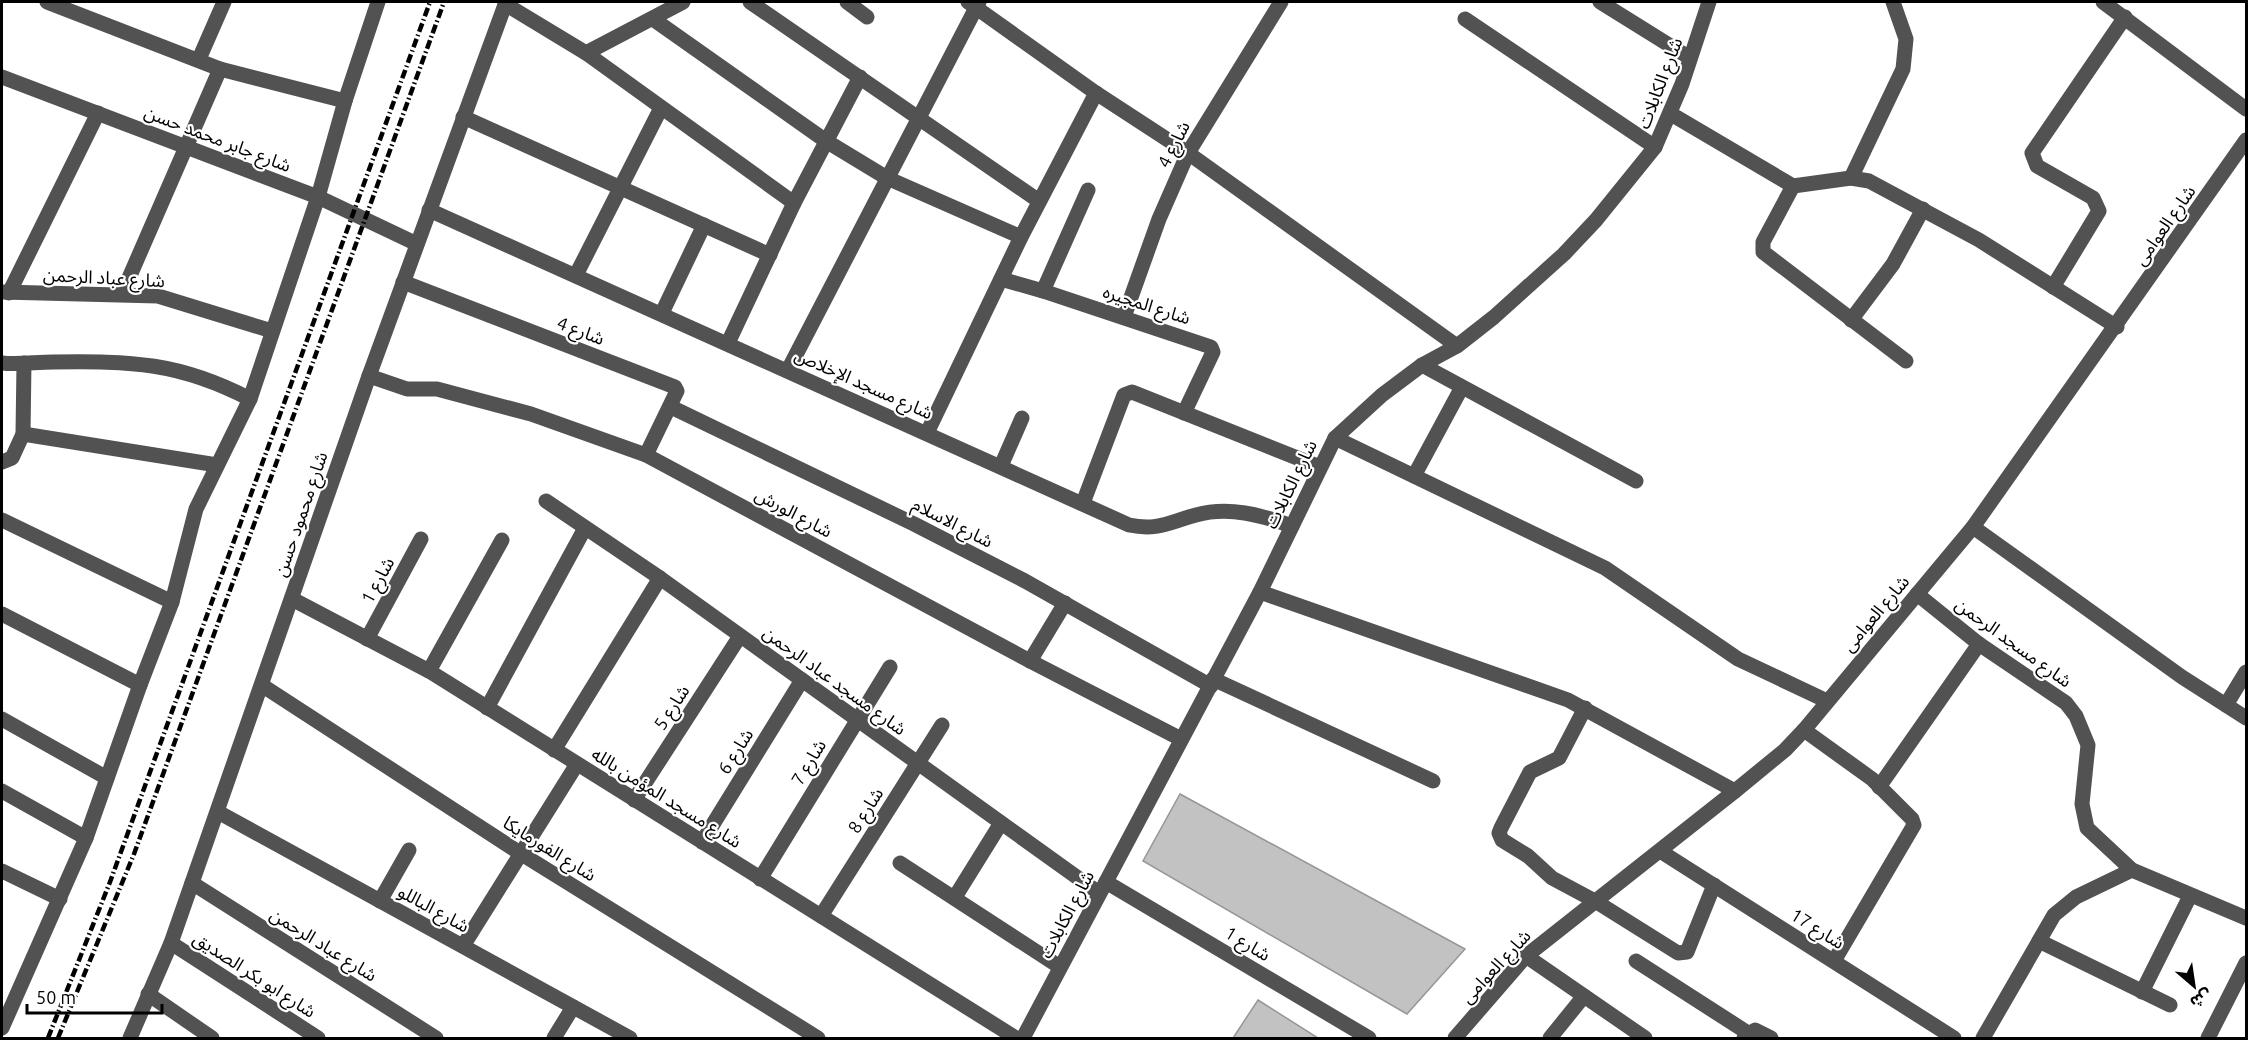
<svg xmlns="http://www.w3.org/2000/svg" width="2248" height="1040" font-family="Ubuntu,'Noto Sans Arabic',sans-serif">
<rect width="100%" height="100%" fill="#fff"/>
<!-- building -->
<g fill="#c2c2c2" stroke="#969696" stroke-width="1.5">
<polygon points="1180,794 1465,949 1407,1014 1143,861"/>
<polygon points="1258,1000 1318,1038 1233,1038"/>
</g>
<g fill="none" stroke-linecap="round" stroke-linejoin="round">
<!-- minor -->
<g stroke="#525252" stroke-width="15">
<polyline points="47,2 220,69 345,101"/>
<polyline points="750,2 1039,201"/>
<polyline points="847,2 867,17"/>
<polyline points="968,2 1096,93 1188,153 1457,346"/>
<polyline points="1600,2 1690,58"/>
<polyline points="2103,2 2246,109"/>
<polyline points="505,4 586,53 794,203"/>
<polyline points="653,19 826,141 887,178 1021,237"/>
<polyline points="1465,19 1655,147"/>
<polyline points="586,53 683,2"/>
<polyline points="199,59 224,2"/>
<polyline points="2,77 318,197 417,244"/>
<polyline points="1671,114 1793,186 1851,178 1869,181 1979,240 2117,327"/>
<polyline points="463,117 770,255"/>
<polyline points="1851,178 1903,69 1906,39 1893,2"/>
<polyline points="1793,186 1763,242 1763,252 1906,361"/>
<path d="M429,210L1129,525C1158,531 1169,522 1196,515C1229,506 1261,515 1292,526"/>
<polyline points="576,275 661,108"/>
<polyline points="1001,279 1043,291 1211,347 1213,352 1184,413"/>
<polyline points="403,282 675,387 677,391 646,455"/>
<polyline points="2053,287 2099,211 2093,198 2037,166 2032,153 2125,17"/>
<polyline points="1043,291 1088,190"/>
<polyline points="2,292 158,296 272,331"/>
<polyline points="9,293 98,113"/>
<polyline points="122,294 220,69"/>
<polyline points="662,313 704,225"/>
<polyline points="1124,317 1159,219 1188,153 1281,2"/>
<polyline points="1851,320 1893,264 1923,209"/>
<polyline points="728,343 794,203 860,77"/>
<path d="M2,363C18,365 36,362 53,362C131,361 179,362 250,399"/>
<polyline points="1422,365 1636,481"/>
<polyline points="788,370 979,2"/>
<polyline points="369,376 407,389 437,389 531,414 646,455 1030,661 1181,739"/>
<polyline points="671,407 914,524 1025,581 1211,686"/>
<polyline points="927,433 1021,237 1096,93"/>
<polyline points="23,434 217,465"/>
<polyline points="1335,438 1605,568 1738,659 1827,701"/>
<polyline points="2,462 12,458 23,434 24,363"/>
<polyline points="1001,466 1022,418"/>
<polyline points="1414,476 1462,387"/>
<polyline points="546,501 660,578 1099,893"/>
<polyline points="1083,503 1124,395 1132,392 1320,467"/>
<polyline points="2,520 172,602"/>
<polyline points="1973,527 2182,677 2246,718"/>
<polyline points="1260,592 1568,700 1735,791"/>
<polyline points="1917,594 1979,644 2066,703 2076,716 2088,745 2082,804 2087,828 2132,870 2246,918"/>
<polyline points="292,599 429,671 1016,1038"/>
<polyline points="2,614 140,685"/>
<polyline points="367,639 421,539"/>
<polyline points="1030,661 1065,603"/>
<polyline points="429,671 502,540"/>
<polyline points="1213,679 1433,781"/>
<polyline points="263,686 520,853 818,1038"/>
<polyline points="2226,705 2246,672"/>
<polyline points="487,708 585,528"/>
<polyline points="1585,708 1559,758 1530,772 1501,828 1499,833 1502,840 1528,856 1552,878 1595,901 1678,953 1687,952 1714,885"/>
<polyline points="2,719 107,778"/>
<polyline points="1804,730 1872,779 1912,819 1914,825 1834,961"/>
<polyline points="554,750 660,578"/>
<polyline points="1879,787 1979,644"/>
<polyline points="2,791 86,838"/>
<polyline points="634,800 740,636"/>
<polyline points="218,812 630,1038"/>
<polyline points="702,842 802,680"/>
<polyline points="1660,851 1954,1038"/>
<polyline points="900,863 1060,967"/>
<polyline points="2,871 60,899"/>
<polyline points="760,879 890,667"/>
<polyline points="1106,882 1369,1038"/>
<polyline points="192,883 436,1038"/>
<polyline points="955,897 1001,823"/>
<polyline points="380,901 409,850"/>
<polyline points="821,916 942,725"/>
<polyline points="2039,941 2170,1005"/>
<polyline points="171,943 318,1038"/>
<polyline points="463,946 577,764"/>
<polyline points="1526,956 1645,1038"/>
<polyline points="1636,961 1748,1033"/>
<polyline points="2142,992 2190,896"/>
<polyline points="148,994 212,1038"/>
<polyline points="2,1028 86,838 140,685 172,602 196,509 250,399 318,197 345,101 378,2"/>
<polyline points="130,1038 171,943 369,376 506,2"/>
<polyline points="554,1038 573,1007"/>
<polyline points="1023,1038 1260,592 1335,438 1382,395 1422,365 1457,346 1494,317 1564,254 1596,220 1655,147 1682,84 1709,2"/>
<polyline points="1455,1038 1526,956 1735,791 1785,750 1804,730 1973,527 2246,140"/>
<polyline points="1550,1038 1584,996"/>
<polyline points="1744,1038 1755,1030 1771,1038"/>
<polyline points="1983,1038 2054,915 2076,897 2132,870"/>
<polyline points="2208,1038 2246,963"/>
</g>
<!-- rail -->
<g stroke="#000" stroke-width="4.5" stroke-dasharray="9 3 1.5 3" stroke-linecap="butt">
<polyline points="48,1038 110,882 430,2"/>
<polyline points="58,1038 134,854 444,2"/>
</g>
</g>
<g text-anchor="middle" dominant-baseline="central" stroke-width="4.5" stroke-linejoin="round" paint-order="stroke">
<!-- street labels -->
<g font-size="18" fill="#000" stroke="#fff">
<text transform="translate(1659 83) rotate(-69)">شارع الكابلات</text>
<text transform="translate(218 138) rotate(21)">شارع جابر محمد حسن</text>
<text transform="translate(1173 144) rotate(-63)">شارع 4</text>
<text transform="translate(2164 225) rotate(-55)">شارع العوامى</text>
<text transform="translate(104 277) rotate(3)">شارع عباد الرحمن</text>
<text transform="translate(1147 304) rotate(18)">شارع المجيره</text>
<text transform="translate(581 330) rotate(21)">شارع 4</text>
<text transform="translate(864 383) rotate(24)">شارع مسجد الإخلاص</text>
<text transform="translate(1290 484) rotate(-64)">شارع الكابلات</text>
<text transform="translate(794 512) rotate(28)">شارع الورش</text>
<text transform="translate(300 514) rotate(-71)">شارع محمود حسن</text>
<text transform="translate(953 522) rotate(27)">شارع الاسلام</text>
<text transform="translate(377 580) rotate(-62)">شارع 1</text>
<text transform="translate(1875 613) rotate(-50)">شارع العوامى</text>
<text transform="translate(2014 642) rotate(36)">شارع مسجد الرحمن</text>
<text transform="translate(835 680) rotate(36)">شارع مسجد عباد الرحمن</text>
<text transform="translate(671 707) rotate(-57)">شارع 5</text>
<text transform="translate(735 751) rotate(-58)">شارع 6</text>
<text transform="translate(808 762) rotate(-59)">شارع 7</text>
<text transform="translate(667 797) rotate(32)">شارع مسجد المؤمن بالله</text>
<text transform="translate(865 810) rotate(-58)">شارع 8</text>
<text transform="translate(550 848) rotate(32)">شارع الفورمايكا</text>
<text transform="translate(434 908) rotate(29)">شارع الباللو</text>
<text transform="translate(1066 914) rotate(-62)">شارع الكابلات</text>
<text transform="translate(1818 928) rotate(32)">شارع 17</text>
<text transform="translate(1248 943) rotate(31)">شارع 1</text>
<text transform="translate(324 944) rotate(32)">شارع عباد الرحمن</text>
<text transform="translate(1495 966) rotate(-47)">شارع العوامى</text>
<text transform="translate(255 974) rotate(33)">شارع ابو بكر الصديق</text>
</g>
</g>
<!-- border -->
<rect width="2248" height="1040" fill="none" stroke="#000000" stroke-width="6"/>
<!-- north arrow -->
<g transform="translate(2194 986) rotate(151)" stroke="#ffffff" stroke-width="4.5" paint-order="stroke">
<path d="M0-4.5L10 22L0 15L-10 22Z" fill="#000000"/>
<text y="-9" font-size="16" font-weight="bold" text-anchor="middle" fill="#000000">ش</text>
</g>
<!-- scale -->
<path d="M27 1004v9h135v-9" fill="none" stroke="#000000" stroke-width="3"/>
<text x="36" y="1004" font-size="18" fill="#000000" stroke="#ffffff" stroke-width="4.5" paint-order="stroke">50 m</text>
</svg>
